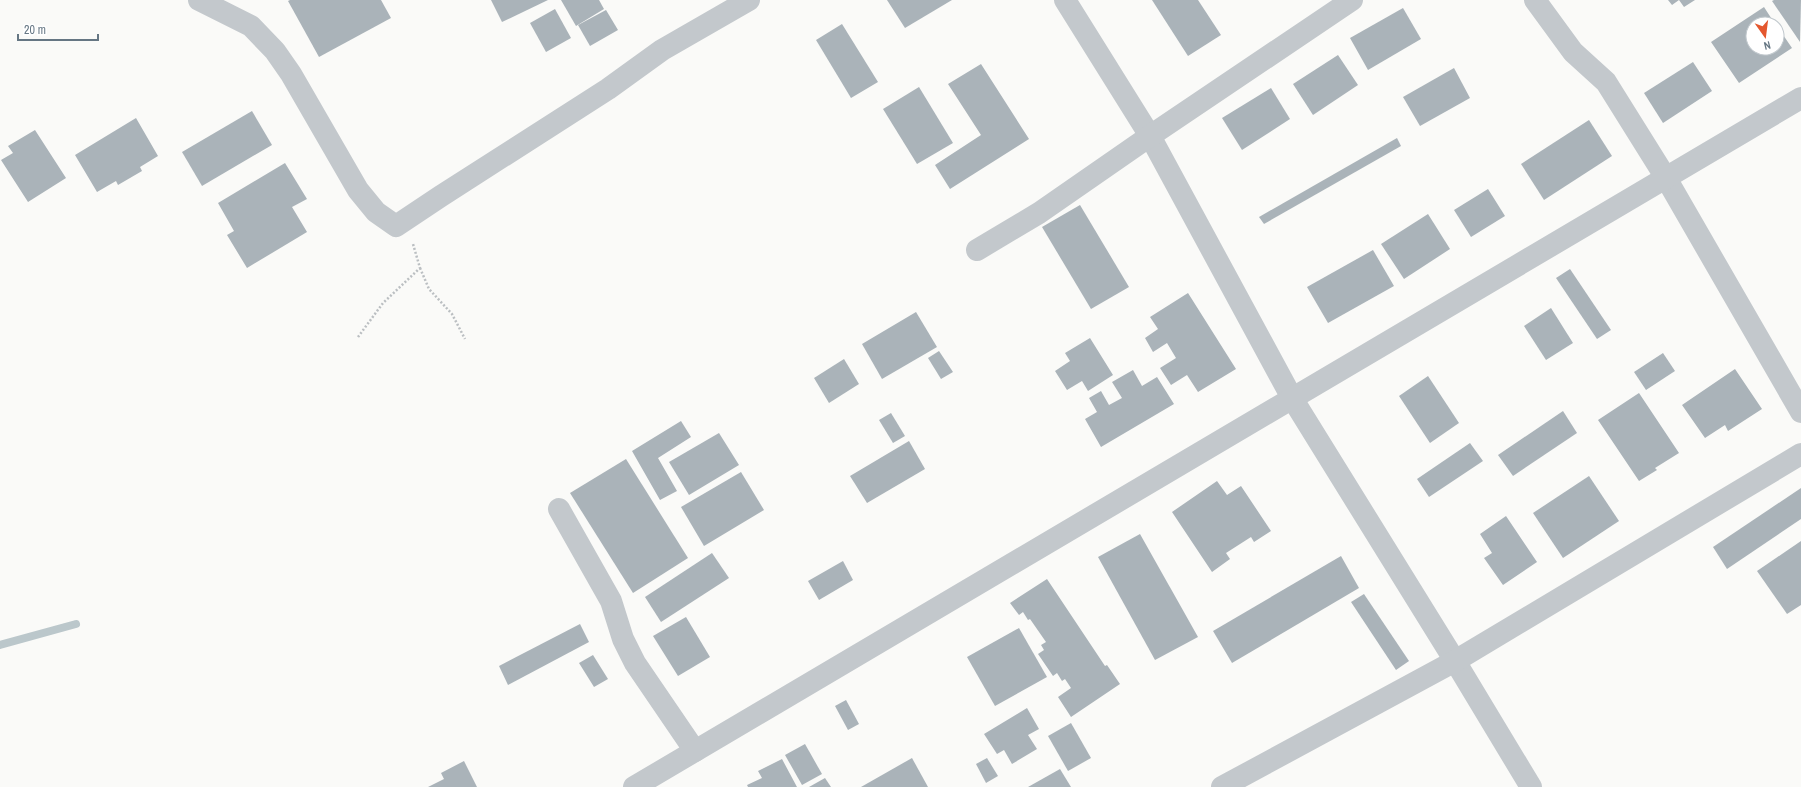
<svg xmlns="http://www.w3.org/2000/svg" width="1801" height="787" font-family="'Archivo Narrow',sans-serif">
<rect width="100%" height="100%" fill="#fafaf8"/>
<g fill="none" stroke-linecap="round" stroke-linejoin="round">
<!-- stream -->
<polyline stroke="#bbc7cb" stroke-width="8" points="0,645 76,624"/>
</g>
<!-- building -->
<g fill="#aab3b9">
<polygon points="290,0 381,0 391,18 319,57 288,1"/>
<polygon points="491,0 548,0 502,22"/>
<polygon points="561,0 599,0 604,9 576,26"/>
<polygon points="887,0 952,0 905,28"/>
<polygon points="1152,0 1198,0 1221,35 1188,56"/>
<polygon points="1668,0 1695,0 1684,7 1679,0 1672,5"/>
<polygon points="1774,0 1801,0 1800,42 1772,1"/>
<polygon points="1764,7 1775,24 1753,24 1753,48 1777,48 1777,26 1792,48 1739,83 1711,42"/>
<polygon points="1403,8 1421,39 1368,70 1350,38"/>
<polygon points="555,9 571,38 546,52 530,23"/>
<polygon points="606,10 618,30 590,46 578,25"/>
<polygon points="842,24 878,82 851,98 816,40"/>
<polygon points="1338,55 1358,85 1313,115 1293,84"/>
<polygon points="1693,62 1712,91 1663,123 1644,93"/>
<polygon points="981,64 1029,139 950,189 935,165 981,135 948,84"/>
<polygon points="1454,68 1470,98 1420,126 1403,97"/>
<polygon points="919,87 953,143 917,164 883,109"/>
<polygon points="1271,88 1290,119 1242,150 1222,118"/>
<polygon points="252,111 272,145 202,186 182,152"/>
<polygon points="136,118 158,156 140,167 142,171 118,185 116,181 97,192 75,155"/>
<polygon points="1589,120 1612,156 1544,200 1521,164"/>
<polygon points="35,130 66,178 28,202 1,160 13,153 8,146"/>
<polygon points="1397,138 1401,146 1264,224 1259,217"/>
<polygon points="285,163 307,199 292,207 307,232 247,268 227,235 234,231 218,203"/>
<polygon points="1488,189 1505,216 1471,237 1454,210"/>
<polygon points="1080,205 1129,287 1091,309 1042,227"/>
<polygon points="1428,214 1450,249 1404,279 1381,244"/>
<polygon points="1373,250 1394,286 1328,323 1307,287"/>
<polygon points="1570,269 1611,330 1597,339 1556,278"/>
<polygon points="1188,293 1236,369 1198,392 1187,375 1171,385 1160,368 1176,358 1167,343 1153,352 1145,338 1158,329 1150,317"/>
<polygon points="1551,308 1573,343 1546,360 1524,326"/>
<polygon points="916,312 937,347 882,379 862,344"/>
<polygon points="1090,338 1113,375 1088,391 1082,381 1067,390 1055,371 1070,361 1065,353"/>
<polygon points="939,351 953,372 941,379 928,358"/>
<polygon points="1663,353 1675,371 1646,390 1634,372"/>
<polygon points="844,359 859,384 829,403 814,378"/>
<polygon points="1735,369 1762,409 1728,431 1725,425 1705,438 1682,405"/>
<polygon points="1133,370 1142,386 1157,377 1174,404 1101,447 1085,419 1097,412 1089,398 1101,391 1109,405 1122,398 1112,382"/>
<polygon points="1428,376 1459,423 1430,443 1399,396"/>
<polygon points="1639,393 1679,453 1655,468 1657,470 1639,481 1598,420"/>
<polygon points="1563,411 1577,433 1513,476 1498,455"/>
<polygon points="891,413 905,436 893,443 879,420"/>
<polygon points="681,421 691,437 658,458 677,491 660,500 632,451"/>
<polygon points="719,433 739,465 689,495 669,462"/>
<polygon points="909,441 925,469 867,503 850,476"/>
<polygon points="1470,443 1483,461 1429,497 1417,479"/>
<polygon points="626,459 688,558 633,593 570,493"/>
<polygon points="741,472 764,510 704,546 681,507"/>
<polygon points="1589,476 1619,521 1563,558 1533,513"/>
<polygon points="1217,481 1227,495 1241,486 1271,531 1254,542 1251,537 1226,553 1230,559 1212,572 1172,512"/>
<polygon points="1801,488 1801,519 1727,569 1713,547"/>
<polygon points="1506,516 1537,562 1503,585 1484,558 1492,553 1480,534"/>
<polygon points="1140,534 1198,637 1155,660 1098,557"/>
<polygon points="1801,541 1801,605 1787,614 1757,571"/>
<polygon points="712,553 729,578 661,622 645,597"/>
<polygon points="1341,556 1359,588 1232,663 1213,631"/>
<polygon points="843,561 853,580 819,600 808,581"/>
<polygon points="1047,579 1105,666 1107,665 1120,684 1071,717 1058,697 1071,688 1065,679 1062,681 1057,673 1053,676 1038,654 1044,650 1041,645 1046,642 1030,619 1028,620 1023,612 1019,615 1010,603"/>
<polygon points="1364,594 1409,661 1396,670 1351,602"/>
<polygon points="686,617 710,657 678,676 653,636"/>
<polygon points="580,624 589,642 508,685 499,666"/>
<polygon points="1019,628 1047,677 995,706 967,657"/>
<polygon points="593,655 608,679 594,687 579,663"/>
<polygon points="846,700 859,724 848,730 835,706"/>
<polygon points="1027,708 1039,729 1028,735 1037,749 1012,764 1004,750 997,754 984,734"/>
<polygon points="1071,723 1091,758 1068,771 1048,736"/>
<polygon points="805,744 822,774 802,785 785,755"/>
<polygon points="912,758 928,787 861,787"/>
<polygon points="987,758 998,776 986,783 976,764"/>
<polygon points="782,759 797,787 748,787 747,785 762,778 758,771"/>
<polygon points="464,761 477,787 428,787 444,779 441,773"/>
<polygon points="1060,769 1071,787 1028,787"/>
<polygon points="825,778 831,787 809,787"/>
</g>
<g fill="none" stroke-linecap="round" stroke-linejoin="round">
<!-- path -->
<g stroke="#bbbfc2" stroke-width="2.5" stroke-dasharray="2 2" stroke-linecap="butt">
<polyline points="420,268 429,289 452,314 465,339"/>
<polyline points="358,337 383,303 420,268 413,244"/>
</g>
<!-- minor -->
<g stroke="#c3c8cc" stroke-width="22">
<polyline points="199,0 251,26 275,51 291,74 358,190 376,212 396,226 441,196 608,89 662,50 749,0"/>
<polyline points="1065,0 1150,136 1292,398 1455,661 1531,787"/>
<polyline points="1535,0 1573,52 1606,82 1666,178 1801,412"/>
<polyline points="977,250 1039,213 1150,136 1352,0"/>
<polyline points="559,509 611,601 623,639 635,663 695,751"/>
<polyline points="634,787 1801,98"/>
<polyline points="1222,787 1455,661 1801,454"/>
</g>
</g>
<!-- north arrow -->
<g transform="translate(1765 36) rotate(166)"><circle r="19" fill="#ffffff" stroke="#c1c8cd"/>
<path d="M0-3L7 15L0 10L-7 15Z" fill="#e4572e"/>
<text y="-6" font-size="11" font-weight="bold" text-anchor="middle" fill="#657683">N</text>
</g>
<!-- scale -->
<path d="M18 34v6h80v-6" fill="none" stroke="#657683" stroke-width="2"/>
<text x="24" y="34" font-size="12" fill="#657683" stroke="#ffffff" stroke-width="3" paint-order="stroke">20 m</text>
</svg>
